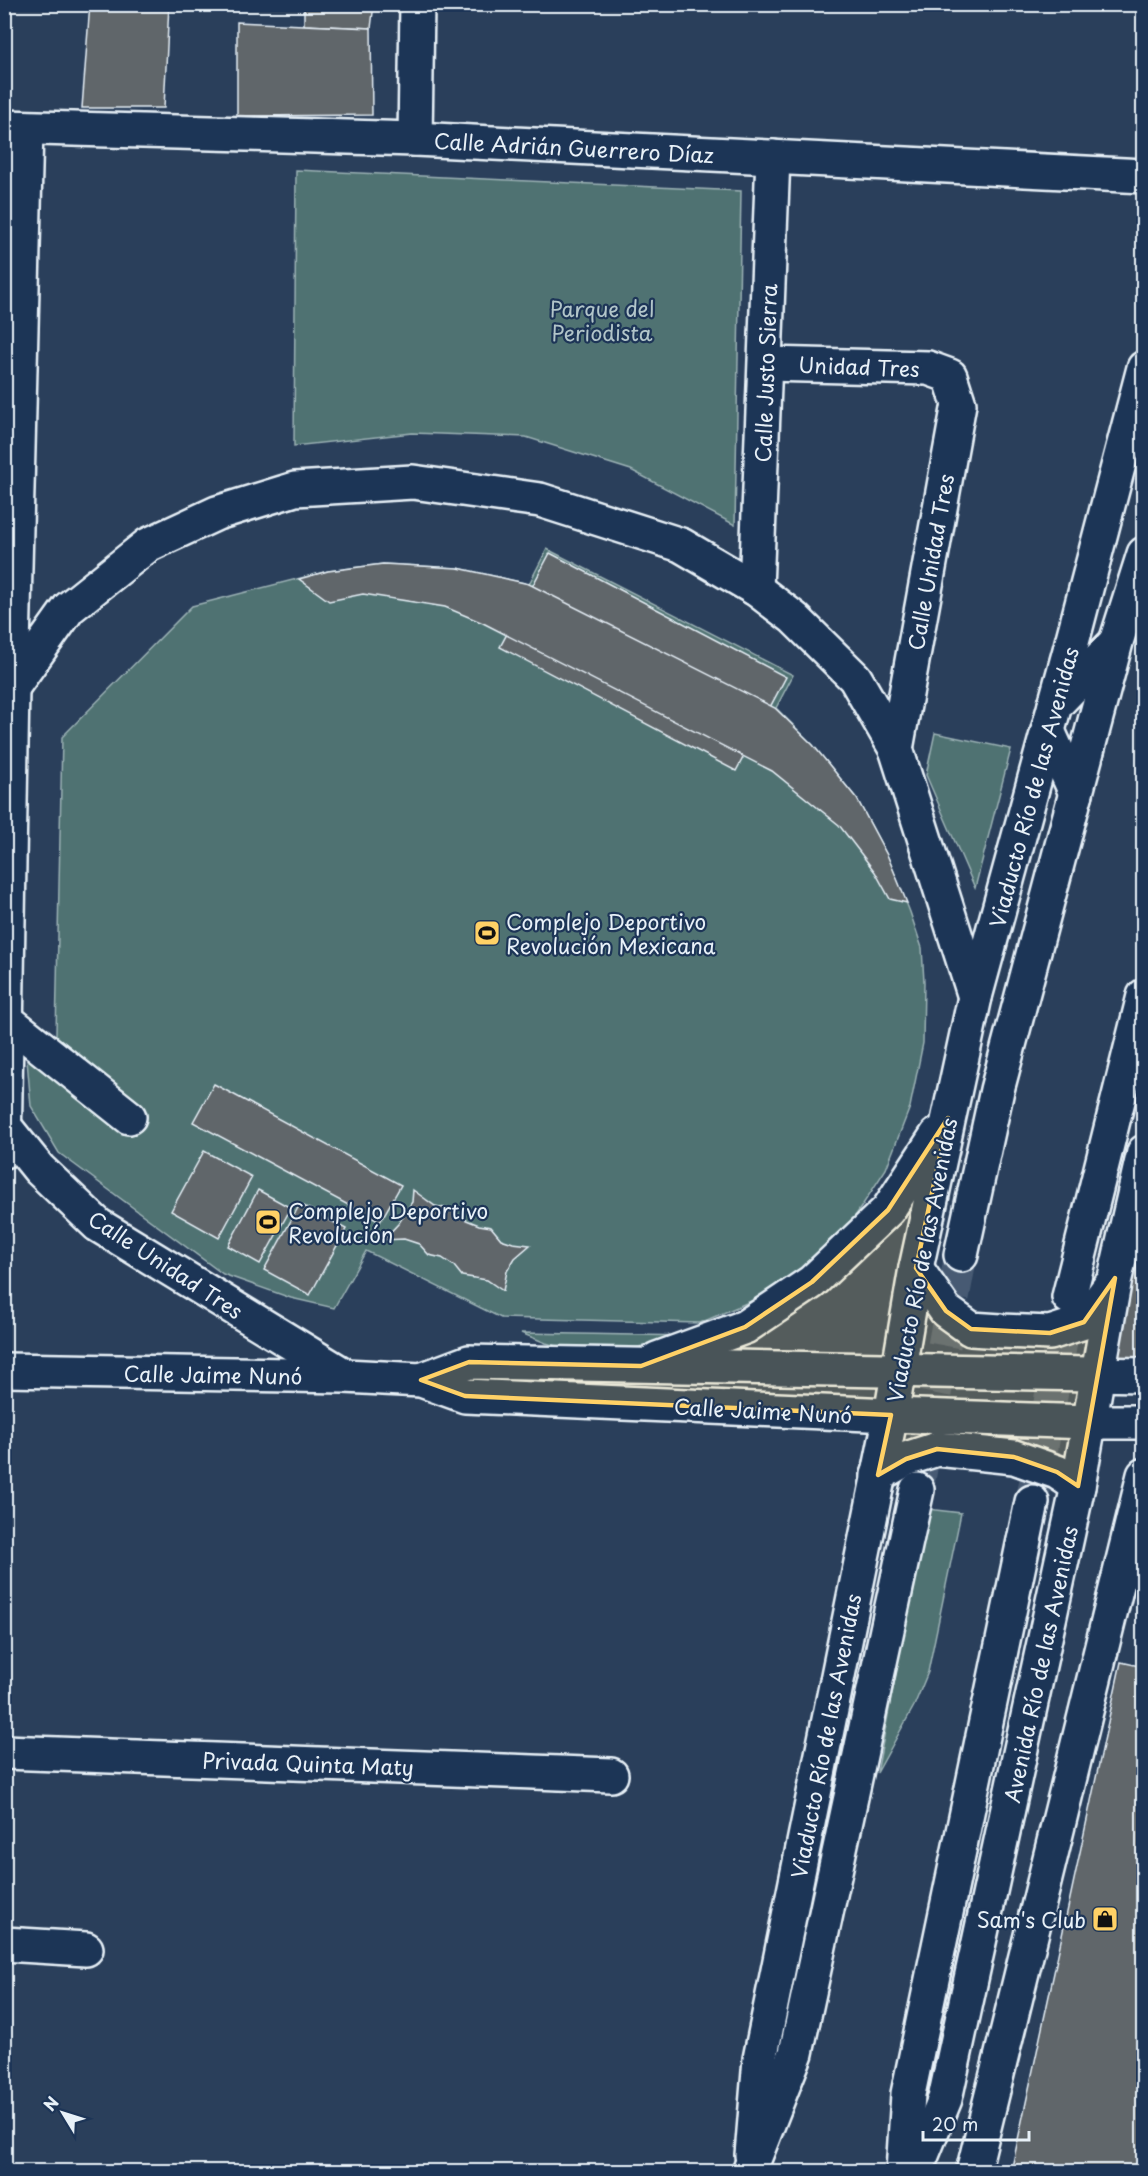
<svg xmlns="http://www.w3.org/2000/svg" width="1148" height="2176" font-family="'Playpen Sans',sans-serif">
<rect width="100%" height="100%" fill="#2a3f5b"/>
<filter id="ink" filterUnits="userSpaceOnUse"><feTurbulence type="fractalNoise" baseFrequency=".0167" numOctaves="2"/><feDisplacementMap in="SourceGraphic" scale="12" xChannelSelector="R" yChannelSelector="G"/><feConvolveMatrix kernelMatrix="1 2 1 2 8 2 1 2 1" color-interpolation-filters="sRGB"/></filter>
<g filter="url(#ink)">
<!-- green -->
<g fill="#4f7272" stroke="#9cb2b5" stroke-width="1.5">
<polygon points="296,170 741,191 735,525 631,470 526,437 412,433 294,446"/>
<polygon points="547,549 793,675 776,708 813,745 857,799 888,857 910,912 922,948 924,982 923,1043 910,1107 886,1169 854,1218 809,1265 758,1298 700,1323 501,1318 366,1251 334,1308 291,1298 223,1274 59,1153 31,1106 27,1060 56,1035 62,737 192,606 328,571 383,564 458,568 529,584"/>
<polygon points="935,733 1011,749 975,888 926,775"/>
<polygon points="521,1333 692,1336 633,1348 570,1350 546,1343"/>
<polygon points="927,1509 961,1513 928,1672 914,1706 877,1773"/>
</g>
<!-- building -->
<g fill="#60666b" stroke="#e8f1f8" stroke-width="1.5">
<polygon points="90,4 169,4 164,108 82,108"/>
<polygon points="304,4 374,4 371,28 304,25"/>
<polygon points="237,22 371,28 372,115 237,116"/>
<polygon points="550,553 786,677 736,771 500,647"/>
<polygon points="383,564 458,568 529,584 775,708 813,745 857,799 888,857 907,903 890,899 875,872 839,825 772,771 483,623 445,607 363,594 329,601 299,579 328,571"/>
<polygon points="214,1084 401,1185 380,1222 193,1122"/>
<polygon points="204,1151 252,1177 219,1238 171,1211"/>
<polygon points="258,1190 291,1208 260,1264 228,1246"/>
<polygon points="413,1190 435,1206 449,1209 464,1219 479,1225 491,1227 501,1239 513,1243 530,1245 515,1258 507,1271 503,1291 487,1280 462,1276 454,1266 442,1258 429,1255 419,1244 404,1239 383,1240 399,1223 412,1202"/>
<polygon points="300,1204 346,1229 310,1295 264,1270"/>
<polygon points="1144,1218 1144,1366 1104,1367"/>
<polygon points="1121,1662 1144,1667 1144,2172 1011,2172"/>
</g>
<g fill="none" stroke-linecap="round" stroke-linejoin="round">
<!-- major-tunnel -->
<g stroke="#465a73" stroke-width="33" stroke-dasharray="33 16" stroke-linecap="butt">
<polyline points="917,1490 961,1255"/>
<polyline points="1032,1502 1068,1303"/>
</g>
<defs>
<g id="minor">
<polyline points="4,127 415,139 1144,176"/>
<polyline points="415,139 417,4"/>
<polyline points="766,364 928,368 950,376 959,404 896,749"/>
<polyline points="756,589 773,157"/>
<polyline points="12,688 69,608 148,545 217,513 295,489 413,482 540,500 681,545 756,589 794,618 855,678 896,749 975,997"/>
<polyline points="7,1020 129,1117"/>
<polyline points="6,1128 39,1169 98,1225 344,1375"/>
<polyline points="4,1151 12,688 26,128"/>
<polyline points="916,1268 946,1311 971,1329 1001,1331 1050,1333 1084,1322 1110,1286"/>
<polyline points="657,1359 745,1327 812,1282 888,1210 937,1135"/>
<polyline points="4,1370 345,1376 421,1380 465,1396 891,1415 1089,1422 1144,1422"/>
<polyline points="421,1380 469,1362 1144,1375"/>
<polyline points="878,1475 906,1459 937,1449 1014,1457 1057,1472 1078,1486"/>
<polyline points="4,1752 611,1775"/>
<polyline points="4,1944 86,1949"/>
<polyline points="752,2155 760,2059 891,1415 916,1268 975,997 1070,650 1144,368"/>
<polyline points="915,2172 945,2099 1078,1486 1115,1278 1144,1152"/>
<polyline points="973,2172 1144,1475"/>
</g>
<g id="major">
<polyline points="1055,705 1115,643"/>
<polyline points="1048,731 1076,793"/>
<polyline points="961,1255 997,1090 1116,642 1144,554"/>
<polyline points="1069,1297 1144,996"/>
<polyline points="749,2172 796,2053 917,1490"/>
<polyline points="903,2172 908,2094 1032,1502"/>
</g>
</defs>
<!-- minor casing -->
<use href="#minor" stroke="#e8f1f8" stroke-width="38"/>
<!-- major casing -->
<use href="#major" stroke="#e8f1f8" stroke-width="38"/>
<!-- minor -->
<use href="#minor" stroke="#1d3557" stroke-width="33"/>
<!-- major -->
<use href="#major" stroke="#1d3557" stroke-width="33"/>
</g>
</g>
<!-- marked area -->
<path fill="#ffd166" fill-opacity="0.2" stroke="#ffd166" stroke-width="4.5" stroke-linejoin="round" d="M948,1118L916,1268L946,1311L971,1329L1050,1333L1084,1322L1115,1278L1078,1486L1057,1472L1014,1457L937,1449L906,1459L878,1475L891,1415L465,1396L421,1380L469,1362L641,1366L745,1327L812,1282L888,1210Z"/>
<!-- icons -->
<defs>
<symbol id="stadium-square" viewBox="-11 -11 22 22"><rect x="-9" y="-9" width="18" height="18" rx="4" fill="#ffd166" stroke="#1d3557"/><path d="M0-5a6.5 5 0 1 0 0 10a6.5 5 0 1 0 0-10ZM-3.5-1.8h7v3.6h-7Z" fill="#111"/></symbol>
<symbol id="shop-square" viewBox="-11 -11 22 22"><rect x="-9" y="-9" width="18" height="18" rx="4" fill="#ffd166" stroke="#1d3557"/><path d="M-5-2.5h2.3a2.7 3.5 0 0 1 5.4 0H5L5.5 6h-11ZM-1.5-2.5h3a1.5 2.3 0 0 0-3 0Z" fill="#111"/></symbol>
</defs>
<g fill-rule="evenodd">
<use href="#stadium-square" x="472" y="918" width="30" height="30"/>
<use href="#stadium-square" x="253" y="1207" width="30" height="30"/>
<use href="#shop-square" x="1090" y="1904" width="30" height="30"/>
</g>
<g text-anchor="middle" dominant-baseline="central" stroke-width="4.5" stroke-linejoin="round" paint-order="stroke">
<!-- street labels -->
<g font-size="21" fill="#e8f1f8" stroke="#1d3557">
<text transform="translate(574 147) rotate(3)">Calle Adrián Guerrero Díaz</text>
<text transform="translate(859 366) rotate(2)">Unidad Tres</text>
<text transform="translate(765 373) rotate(-88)">Calle Justo Sierra</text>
<text transform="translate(930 562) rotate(-80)">Calle Unidad Tres</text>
<text transform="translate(1033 787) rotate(-75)">Viaducto Río de las Avenidas</text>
<text transform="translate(921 1260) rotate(-79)">Viaducto Río de las Avenidas</text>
<text transform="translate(166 1264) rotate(33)">Calle Unidad Tres</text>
<text transform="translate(213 1374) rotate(1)">Calle Jaime Nunó</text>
<text transform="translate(763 1410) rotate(3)">Calle Jaime Nunó</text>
<text transform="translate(1040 1664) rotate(-78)">Avenida Río de las Avenidas</text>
<text transform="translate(825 1736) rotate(-79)">Viaducto Río de las Avenidas</text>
<text transform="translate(308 1763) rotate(2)">Privada Quinta Maty</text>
</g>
<!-- park labels -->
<g font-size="21" fill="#b2c5c9" stroke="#1d3557">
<text x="602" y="308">Parque del<tspan x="602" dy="24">Periodista</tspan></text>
</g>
<!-- poi labels -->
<g font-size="21" fill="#e8f1f8" stroke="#1d3557" text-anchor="start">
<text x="506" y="921">Complejo Deportivo<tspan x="506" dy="24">Revolución Mexicana</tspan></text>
<text x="288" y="1210">Complejo Deportivo<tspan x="288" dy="24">Revolución</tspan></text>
<text x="1086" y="1919" text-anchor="end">Sam's Club</text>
</g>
</g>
<!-- margin -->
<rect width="1148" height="2176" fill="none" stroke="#1d3557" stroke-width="24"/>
<rect x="12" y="12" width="1124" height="2152" fill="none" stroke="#e8f1f8" stroke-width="2" filter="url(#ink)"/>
<!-- north arrow -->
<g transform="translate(63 2113) rotate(308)" stroke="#1d3557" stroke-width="4.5" paint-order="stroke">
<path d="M0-4.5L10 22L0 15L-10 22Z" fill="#e8f1f8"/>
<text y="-9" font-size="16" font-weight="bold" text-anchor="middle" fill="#e8f1f8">N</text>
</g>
<!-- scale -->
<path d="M923 2131v9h106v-9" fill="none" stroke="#e8f1f8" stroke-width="3"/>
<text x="932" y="2131" font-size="18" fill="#e8f1f8" stroke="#1d3557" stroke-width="4.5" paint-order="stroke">20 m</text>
</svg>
